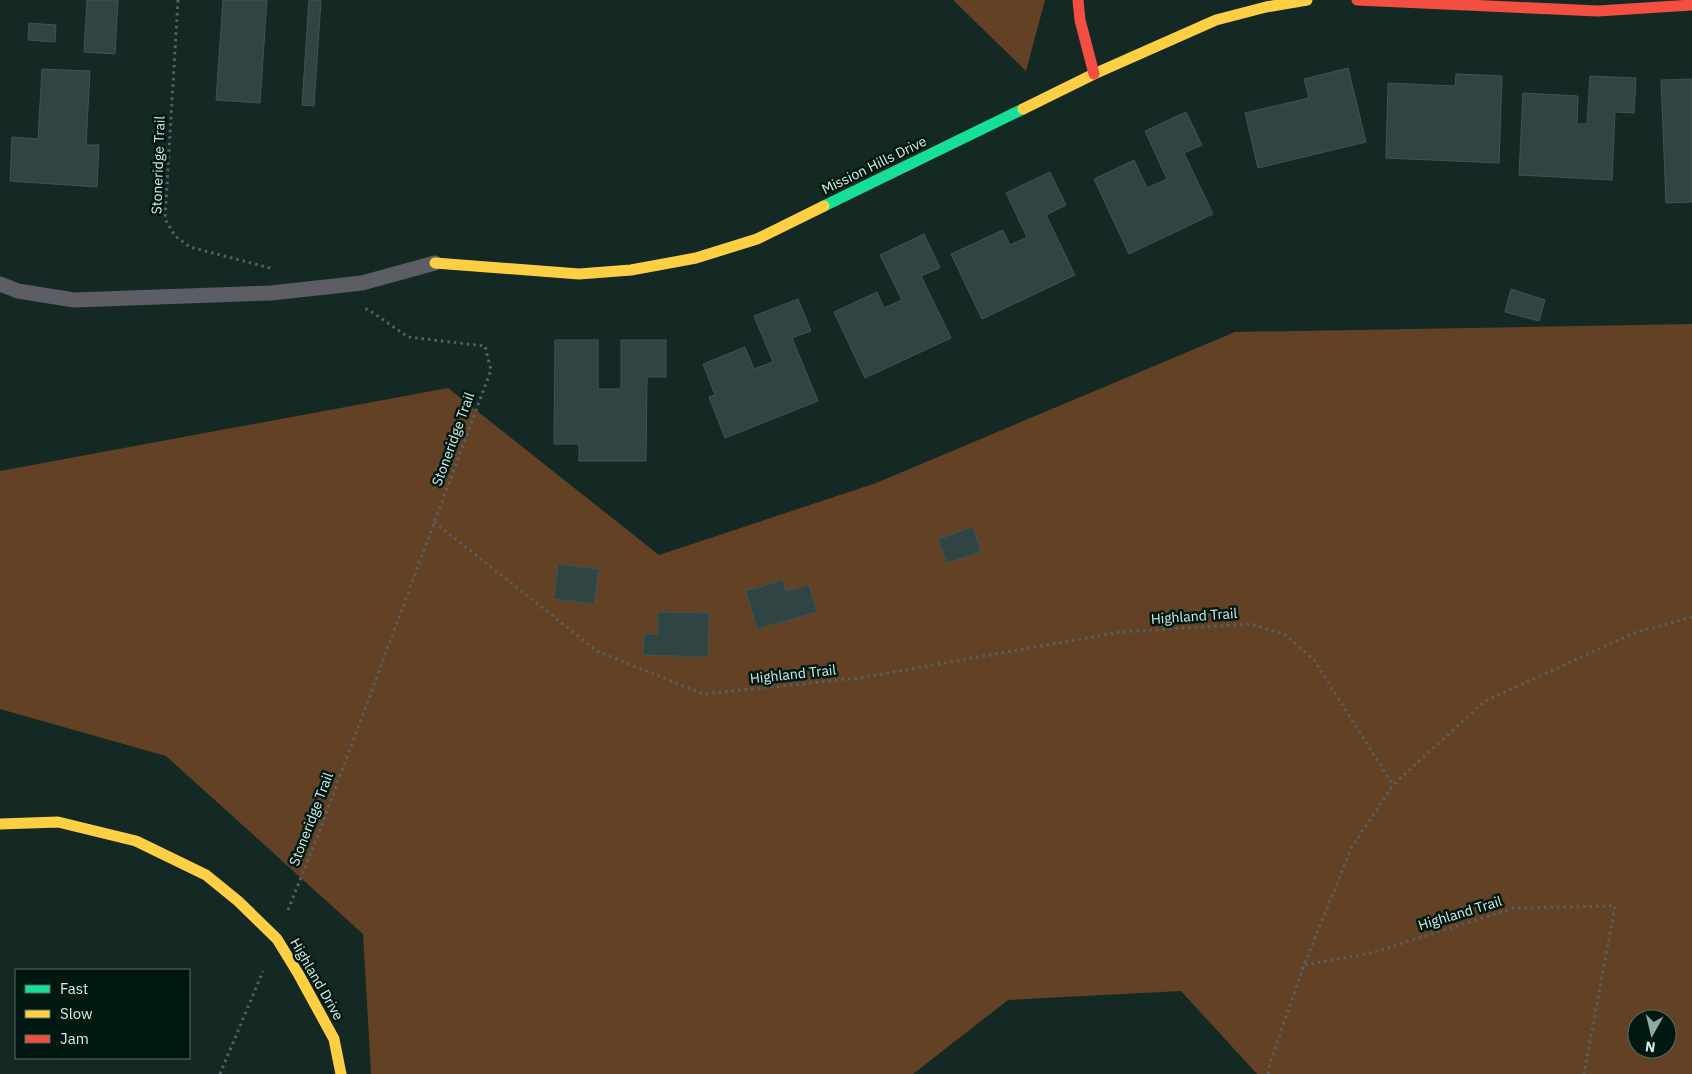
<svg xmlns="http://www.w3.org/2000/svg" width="1692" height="1074" font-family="'IBM Plex Sans',sans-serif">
<rect width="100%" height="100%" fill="#142924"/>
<!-- green -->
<g fill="#624125" fill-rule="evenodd">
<polygon points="953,0 1045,0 1026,71"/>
<path d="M1692,324V1074H1257L1181,991L1008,1000L913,1074H371L363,934L166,756L0,709V471L448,388L659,555L876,483L1235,332ZM1637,1019H1667V1049H1637Z"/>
</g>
<!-- building -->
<g fill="#304543" stroke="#3c5653">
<polygon points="87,0 118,0 115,54 84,52"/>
<polygon points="223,0 267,0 260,103 216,100"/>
<polygon points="309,0 321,0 314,106 302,105"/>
<polygon points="29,23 56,25 55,42 28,40"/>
<polygon points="1348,68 1366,142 1258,168 1245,113 1309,98 1304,79"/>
<polygon points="42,69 90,71 86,145 99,145 97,187 10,181 12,137 38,139"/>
<polygon points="1456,74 1502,76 1499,163 1386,158 1388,83 1455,86"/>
<polygon points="1590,76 1636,78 1634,113 1615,112 1612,180 1519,175 1523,93 1578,96 1577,124 1587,124"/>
<polygon points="1692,79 1692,202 1666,203 1661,80"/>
<polygon points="1186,112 1202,145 1184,153 1213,214 1129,254 1094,179 1134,160 1147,188 1167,179 1145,131"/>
<polygon points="1050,172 1066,205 1046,215 1075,275 982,319 951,254 1003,230 1010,245 1027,237 1006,193"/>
<polygon points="924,234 940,268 921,276 951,338 865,378 834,312 877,292 884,308 902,300 880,255"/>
<polygon points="1511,289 1545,300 1539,321 1505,312"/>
<polygon points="798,299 811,331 792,338 818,401 725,438 709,397 715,395 703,364 745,347 754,369 773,362 754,316"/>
<polygon points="555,340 598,340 598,389 621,389 621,340 666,340 666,377 647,377 646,461 579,461 579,444 554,444"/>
<polygon points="973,527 981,552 947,563 938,539"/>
<polygon points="558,564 599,569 594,604 554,599"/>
<polygon points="783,580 786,591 809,585 817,612 757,629 746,591"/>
<polygon points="658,612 709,613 708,657 643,655 644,634 658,634"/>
</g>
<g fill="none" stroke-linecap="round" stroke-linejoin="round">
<!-- path -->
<g stroke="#586063" stroke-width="3" stroke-dasharray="2.5 4" stroke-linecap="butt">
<polyline points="178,0 165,219 175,236 190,247 274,269"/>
<polyline points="434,522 597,651 703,694 859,678 1121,632 1250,624 1286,635 1314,660 1393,785"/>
<polyline points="288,910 318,835 491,370 485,346 408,337 372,312 362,307"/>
<polyline points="1305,965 1371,953 1514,908 1615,906 1584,1074"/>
<polyline points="220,1074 263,971"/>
<polyline points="1268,1074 1270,1063 1304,965 1352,847 1393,785 1485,701 1634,633 1692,617"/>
</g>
<!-- lane -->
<polyline stroke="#5d5d66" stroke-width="15" points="0,284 18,291 74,300 271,293 362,283 435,263"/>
<!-- fast -->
<polyline stroke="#16e098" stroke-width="11" points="824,206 1023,109"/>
<!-- slow -->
<g stroke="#ffcf43" stroke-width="11">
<polyline points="1023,109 1094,74 1216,20 1266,7 1307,0"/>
<polyline points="435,263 579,274 631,270 696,258 757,239 824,206"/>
<polyline points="0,824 58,822 136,841 206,875 238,901 277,939 299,975 334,1039 341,1074"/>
</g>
<!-- jam -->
<g stroke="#f24e42" stroke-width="11">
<polyline points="1078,0 1080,20 1094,74"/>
<polyline points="1357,0 1598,11 1692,5"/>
</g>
</g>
<g text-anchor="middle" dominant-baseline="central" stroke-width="5" stroke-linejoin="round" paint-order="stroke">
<!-- street labels -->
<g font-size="14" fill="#cff0e8" stroke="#001712">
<text transform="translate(158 165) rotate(-88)">Stoneridge Trail</text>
<text transform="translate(874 165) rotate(-26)">Mission Hills Drive</text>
<text transform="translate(453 439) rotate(-70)">Stoneridge Trail</text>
<text transform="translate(1194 616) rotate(-4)">Highland Trail</text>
<text transform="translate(793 674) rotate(-6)">Highland Trail</text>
<text transform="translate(311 819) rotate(-69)">Stoneridge Trail</text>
<text transform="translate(1460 913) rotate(-17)">Highland Trail</text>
<text transform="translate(317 979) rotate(60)">Highland Drive</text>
</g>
</g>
<!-- legend -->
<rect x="15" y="969" width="175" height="90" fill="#001712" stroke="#536e68"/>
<rect x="25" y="985" width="25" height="8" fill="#16e098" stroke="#536e68"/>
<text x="60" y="994" font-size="15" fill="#cff0e8">Fast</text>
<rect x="25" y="1010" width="25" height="8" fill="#ffcf43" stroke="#536e68"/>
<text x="60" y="1019" font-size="15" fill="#cff0e8">Slow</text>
<rect x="25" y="1035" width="25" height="8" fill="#f24e42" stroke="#536e68"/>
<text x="60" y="1044" font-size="15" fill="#cff0e8">Jam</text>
<!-- north arrow -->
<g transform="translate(1652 1034) rotate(188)"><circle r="24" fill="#001712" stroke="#536e68"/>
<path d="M0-4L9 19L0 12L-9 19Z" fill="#8eaaa3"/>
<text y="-8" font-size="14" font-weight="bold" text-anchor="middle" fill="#cff0e8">N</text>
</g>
</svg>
